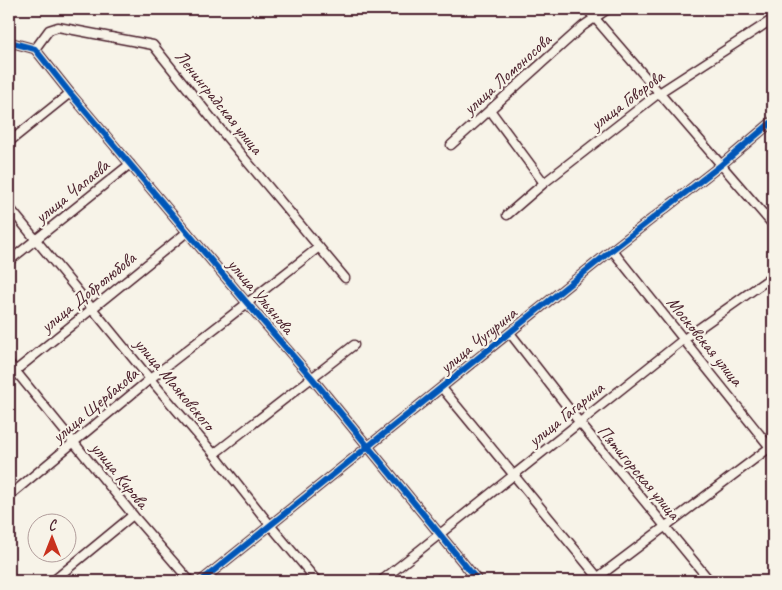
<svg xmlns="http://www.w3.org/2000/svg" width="782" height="590" font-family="Caveat,sans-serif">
<rect width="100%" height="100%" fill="#f7f3e8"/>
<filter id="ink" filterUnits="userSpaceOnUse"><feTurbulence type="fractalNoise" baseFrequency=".02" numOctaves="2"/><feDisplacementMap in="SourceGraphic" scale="10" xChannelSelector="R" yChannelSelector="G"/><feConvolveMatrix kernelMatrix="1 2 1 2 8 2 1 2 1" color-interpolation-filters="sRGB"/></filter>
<g filter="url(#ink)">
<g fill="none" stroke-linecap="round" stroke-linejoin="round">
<defs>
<g id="minor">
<polyline points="587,9 773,225"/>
<polyline points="9,44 13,43 35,49 70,93 247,303 312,378 478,581"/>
<polyline points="35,49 49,30 58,27 153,45 224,134 345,278"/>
<polyline points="490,110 544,183"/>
<polyline points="9,142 70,93"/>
<polyline points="451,145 583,26 608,9"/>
<polyline points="9,207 150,379 214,454 270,525 317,581"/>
<polyline points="507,215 544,183 659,93 773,19"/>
<polyline points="612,250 773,451"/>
<polyline points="9,261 130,164"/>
<polyline points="510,333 580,423 710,581"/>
<polyline points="9,363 133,515 190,581"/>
<polyline points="9,376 187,232"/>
<polyline points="442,388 601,581"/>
<polyline points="214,454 354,345"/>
<polyline points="9,496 150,379 319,247"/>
<polyline points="53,581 133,515"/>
<polyline points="201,581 612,250 721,165 773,121"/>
<polyline points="381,581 684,339 773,276"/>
<polyline points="593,581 773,445"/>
</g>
<polyline id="major" points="770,9 773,12"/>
</defs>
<!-- minor casing -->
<use href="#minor" stroke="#4a1f2b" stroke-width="11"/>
<!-- major casing -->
<use href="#major" stroke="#4a1f2b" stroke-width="14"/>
<!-- minor -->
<use href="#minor" stroke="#f7f3e8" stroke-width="8"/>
<!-- major -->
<use href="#major" stroke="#f7f3e8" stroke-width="10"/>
<!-- rail -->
<g stroke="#4a1f2b" stroke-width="2" stroke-dasharray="8 4" stroke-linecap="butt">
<polyline points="271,9 276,14"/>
<polyline points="9,14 23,9"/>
</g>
<defs>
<g id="cycleway">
<polyline points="9,44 13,43 35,49 70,93 247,303 312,378 478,581"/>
<polyline points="201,581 612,250 721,165 773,121"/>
</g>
</defs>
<!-- cycleway casing -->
<use href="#cycleway" stroke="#f7f3e8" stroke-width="9"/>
<!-- cycleway -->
<use href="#cycleway" stroke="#0057b8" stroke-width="6"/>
</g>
</g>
<g text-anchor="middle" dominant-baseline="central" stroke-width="4.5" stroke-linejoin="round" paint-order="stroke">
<!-- street labels -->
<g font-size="18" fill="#4a1f2b" stroke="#f7f3e8">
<text transform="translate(507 74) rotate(-42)">улица Ломоносова</text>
<text transform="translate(627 100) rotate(-37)">улица Говорова</text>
<text transform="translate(219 102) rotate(51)">Ленинградская улица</text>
<text transform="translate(72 191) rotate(-39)">улица Чапаева</text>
<text transform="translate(88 292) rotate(-39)">улица Добролюбова</text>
<text transform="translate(261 296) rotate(50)">улица Ульянова</text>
<text transform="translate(478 340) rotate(-39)">улица Чугурина</text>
<text transform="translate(705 341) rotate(51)">Московская улица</text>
<text transform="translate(175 384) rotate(50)">улица Маяковского</text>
<text transform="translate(95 405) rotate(-40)">улица Щербакова</text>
<text transform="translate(566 414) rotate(-39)">улица Гагарина</text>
<text transform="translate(639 472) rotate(50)">Пятигорская улица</text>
<text transform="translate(120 475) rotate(51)">улица Кирова</text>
</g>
</g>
<!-- margin -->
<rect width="782" height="590" fill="none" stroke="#f7f3e8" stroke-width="30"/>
<rect x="15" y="15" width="752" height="560" fill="none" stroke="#4a1f2b" stroke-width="2" filter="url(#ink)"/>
<!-- north arrow -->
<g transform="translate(52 538)"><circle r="24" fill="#f7f3e8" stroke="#b29e9c"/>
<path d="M0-4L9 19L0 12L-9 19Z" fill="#c8321e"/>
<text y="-8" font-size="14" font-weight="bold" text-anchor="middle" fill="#4a1f2b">С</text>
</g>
</svg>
